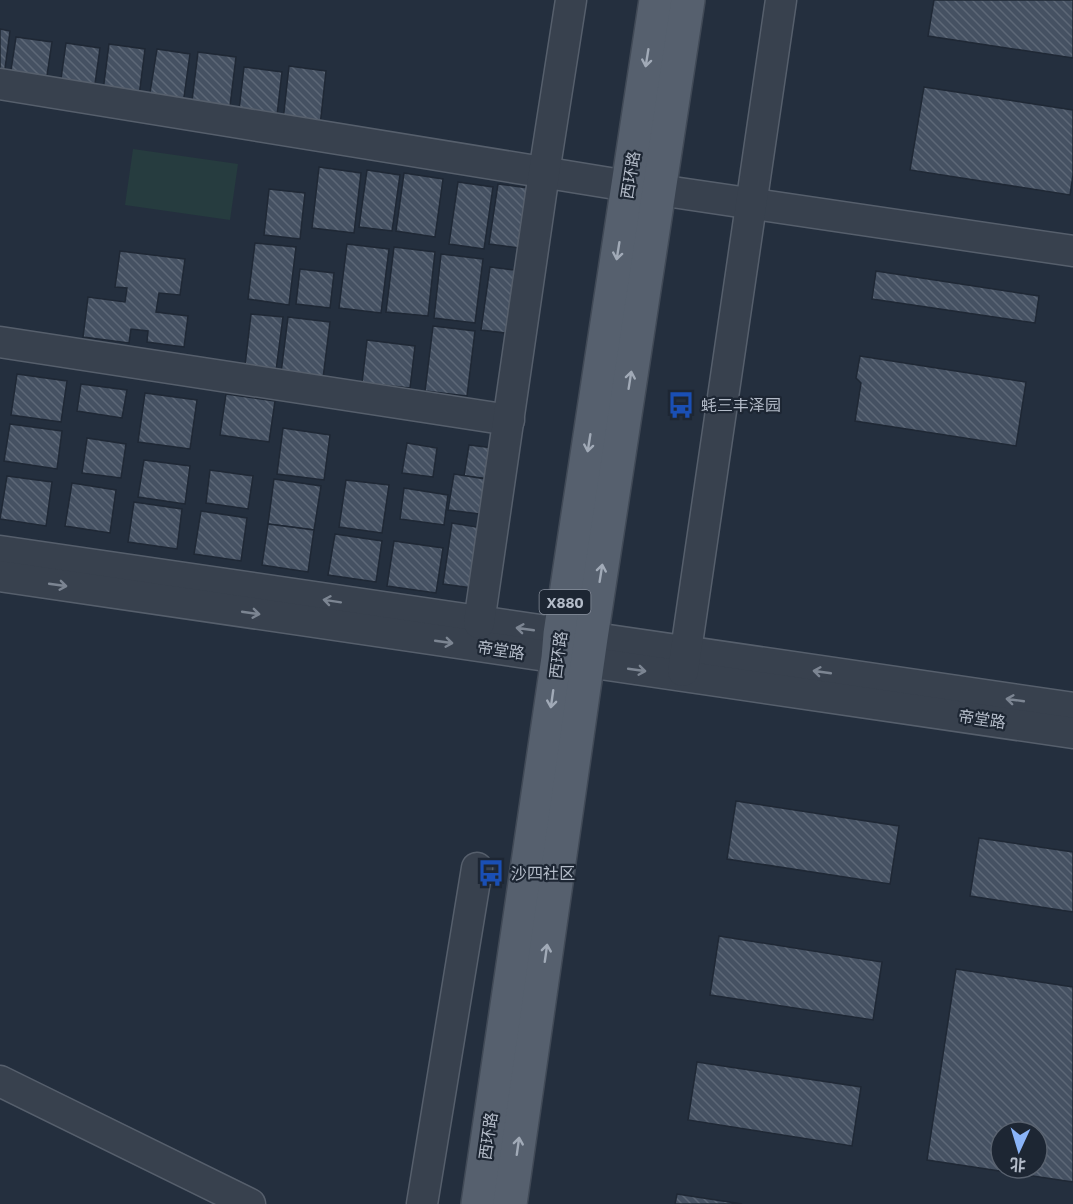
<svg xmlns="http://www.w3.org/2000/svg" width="1073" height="1204" font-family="'IBM Plex Sans','Noto Sans SC',sans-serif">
<defs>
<pattern id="building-back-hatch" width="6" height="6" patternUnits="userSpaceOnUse" patternTransform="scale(1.5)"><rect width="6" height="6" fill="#455162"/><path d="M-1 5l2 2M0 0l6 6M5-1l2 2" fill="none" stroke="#5d6877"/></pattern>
</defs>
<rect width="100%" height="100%" fill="#242f3e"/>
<!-- pitch -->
<polygon fill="#263c3f" points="133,149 238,164 230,220 125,205"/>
<!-- building -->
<g fill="url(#building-back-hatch)" stroke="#1f2835" stroke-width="1.5" fill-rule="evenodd">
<polygon points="934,0 1073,0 1073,58 928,36"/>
<polygon points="0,29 10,31 4,76 0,76"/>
<polygon points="16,37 52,42 46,82 10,77"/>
<polygon points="66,43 100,48 94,91 60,86"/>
<polygon points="109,44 145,49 139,96 103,91"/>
<polygon points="157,49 190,54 183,104 149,99"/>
<polygon points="198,52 236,57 229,114 191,109"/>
<polygon points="289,66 326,71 319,135 282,130"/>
<polygon points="244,67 282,72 276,124 238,119"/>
<polygon points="924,87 1073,110 1073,175 1070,195 910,170"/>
<polygon points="319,167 361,173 354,233 312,228"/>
<polygon points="367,170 400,175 392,231 359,227"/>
<polygon points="404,173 443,179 435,237 396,231"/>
<polygon points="458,182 493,187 484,249 449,244"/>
<polygon points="498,184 536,189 527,249 489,244"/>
<polygon points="269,189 305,193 300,239 264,235"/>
<polygon points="255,243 296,247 289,305 248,299"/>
<polygon points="347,244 389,249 381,313 339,308"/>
<polygon points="394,247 435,252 428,316 386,312"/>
<polygon points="120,251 185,259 180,295 159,293 156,312 188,316 184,347 147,342 148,331 131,329 129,343 83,337 88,297 125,302 127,288 115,287"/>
<polygon points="441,254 483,259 475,323 434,318"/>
<polygon points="490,267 522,271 513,334 481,330"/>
<polygon points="300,269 334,273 330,308 296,304"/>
<polygon points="876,271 1039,296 1035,323 872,299"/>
<polygon points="251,314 283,317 275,378 244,374"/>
<polygon points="288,317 330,322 322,386 280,381"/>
<polygon points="433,326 475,331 467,396 425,391"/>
<polygon points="367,340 415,346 410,388 362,383"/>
<polygon points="860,356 1026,382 1016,446 855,421 861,383 856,378"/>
<polygon points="17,374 67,381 61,422 11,415"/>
<polygon points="81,384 127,390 122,418 77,411"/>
<polygon points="145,393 197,400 190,449 138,442"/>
<polygon points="226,394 275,401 269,442 220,435"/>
<polygon points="10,424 62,431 57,469 4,461"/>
<polygon points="283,428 330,435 324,480 277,474"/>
<polygon points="87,438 126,444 121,478 82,473"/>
<polygon points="407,443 437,448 433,477 402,473"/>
<polygon points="469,445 494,448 490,479 464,476"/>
<polygon points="144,460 190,466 185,504 138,497"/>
<polygon points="210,470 253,476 248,509 206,503"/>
<polygon points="454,474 492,480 488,515 448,510"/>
<polygon points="7,476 52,482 46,526 0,519"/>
<polygon points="274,479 321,486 314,530 268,524"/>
<polygon points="346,480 389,485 382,533 339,527"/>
<polygon points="72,483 116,490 110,533 65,526"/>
<polygon points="404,488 448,495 444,525 400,519"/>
<polygon points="134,502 182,509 177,549 128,542"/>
<polygon points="201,511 247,518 241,561 194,554"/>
<polygon points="452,523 489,529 480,589 443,584"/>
<polygon points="268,524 314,530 308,572 262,565"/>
<polygon points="335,534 382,541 376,582 328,575"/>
<polygon points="394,541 443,548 436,593 387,586"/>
<polygon points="736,801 899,826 890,884 727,859"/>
<polygon points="979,838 1073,852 1073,912 970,896"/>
<polygon points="719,936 882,962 873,1020 710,995"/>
<path d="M956,969L1073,987V1182L927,1160ZM1001,1132H1037V1168H1001Z"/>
<polygon points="697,1062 861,1087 852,1146 688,1120"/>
<polygon points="677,1194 742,1204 675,1204"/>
</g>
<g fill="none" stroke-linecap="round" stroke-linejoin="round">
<defs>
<g id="minor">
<polyline points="0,84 628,186"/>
<polyline points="659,190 1073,251"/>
<polyline points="0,342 509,420"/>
<polyline points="0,551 1073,708"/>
<polyline points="0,576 1073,733"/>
<polyline points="479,623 544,173 571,0"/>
<polyline points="683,671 781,0"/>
<polyline points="0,1081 250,1204"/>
<polyline points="422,1204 477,868"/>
</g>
<g id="major">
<polyline points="478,1204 558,658 560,634 656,0"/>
<polyline points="510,1204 591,638 688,0"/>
</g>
</defs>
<!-- minor casing -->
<use href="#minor" stroke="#565f6c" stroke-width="33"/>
<!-- major casing -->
<use href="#major" stroke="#414a57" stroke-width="36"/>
<!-- minor -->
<use href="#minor" stroke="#38414e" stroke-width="30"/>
<!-- major -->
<use href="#major" stroke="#56606e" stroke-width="33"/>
</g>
<!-- one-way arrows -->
<defs><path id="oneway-shaft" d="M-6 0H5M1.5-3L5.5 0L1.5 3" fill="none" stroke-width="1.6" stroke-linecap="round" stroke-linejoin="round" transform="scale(1.5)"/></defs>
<g stroke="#a1aab7">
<use href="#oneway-shaft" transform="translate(647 58) rotate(99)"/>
<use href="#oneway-shaft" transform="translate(618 251) rotate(99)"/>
<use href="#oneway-shaft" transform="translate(630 380) rotate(-81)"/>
<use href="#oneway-shaft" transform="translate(589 443) rotate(99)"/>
<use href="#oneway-shaft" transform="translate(601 573) rotate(-81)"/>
<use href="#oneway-shaft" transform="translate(552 699) rotate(98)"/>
<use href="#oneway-shaft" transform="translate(546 953) rotate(-82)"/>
<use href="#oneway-shaft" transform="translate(518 1146) rotate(-82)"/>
</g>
<g stroke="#7c8592">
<use href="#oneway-shaft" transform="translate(58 585) rotate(8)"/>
<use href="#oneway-shaft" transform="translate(332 601) rotate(-171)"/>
<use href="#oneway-shaft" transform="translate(251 613) rotate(8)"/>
<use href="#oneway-shaft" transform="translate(525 629) rotate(-172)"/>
<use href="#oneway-shaft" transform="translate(444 642) rotate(8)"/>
<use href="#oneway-shaft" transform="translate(637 670) rotate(8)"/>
<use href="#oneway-shaft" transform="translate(822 672) rotate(-172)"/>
<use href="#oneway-shaft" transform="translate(1015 700) rotate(-172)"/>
</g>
<!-- icons -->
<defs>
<symbol id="bus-bare" viewBox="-9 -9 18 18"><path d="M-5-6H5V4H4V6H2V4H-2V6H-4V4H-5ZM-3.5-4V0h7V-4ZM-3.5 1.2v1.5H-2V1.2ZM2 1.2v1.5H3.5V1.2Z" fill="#1a4fb4" stroke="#1d2633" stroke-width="2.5" paint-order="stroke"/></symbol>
</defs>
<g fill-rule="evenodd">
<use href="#bus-bare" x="662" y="386" width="38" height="38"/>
<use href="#bus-bare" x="472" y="854" width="38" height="38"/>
</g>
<g text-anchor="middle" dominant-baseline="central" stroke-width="4.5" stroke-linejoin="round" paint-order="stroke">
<!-- shield labels -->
<rect fill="#1d2633" stroke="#878f9c" stroke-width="1.5" x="539.5" y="590" width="51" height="24" rx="4.5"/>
<g font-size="15" font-weight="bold" fill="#b4bcc9">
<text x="565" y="602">X880</text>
</g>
<!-- street labels -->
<g font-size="16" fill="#b4bcc9" stroke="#1d2633">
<text transform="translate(630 175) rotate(-81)">西环路</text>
<text transform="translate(501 650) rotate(8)">帝堂路</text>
<text transform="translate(558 655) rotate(-83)">西环路</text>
<text transform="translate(982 719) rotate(8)">帝堂路</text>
<text transform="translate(488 1136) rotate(-82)">西环路</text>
</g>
<!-- poi labels -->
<g font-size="16" fill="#b4bcc9" stroke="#1d2633" text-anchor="start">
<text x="701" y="405">蚝三丰泽园</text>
<text x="511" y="873">沙四社区</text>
</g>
</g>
<!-- north arrow -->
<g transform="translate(1019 1150) rotate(184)"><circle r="28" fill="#1d2633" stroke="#59626f" stroke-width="1.5"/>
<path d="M0-4.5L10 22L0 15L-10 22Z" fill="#8ab4f8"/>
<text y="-9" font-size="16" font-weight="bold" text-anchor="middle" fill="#b4bcc9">北</text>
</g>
</svg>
